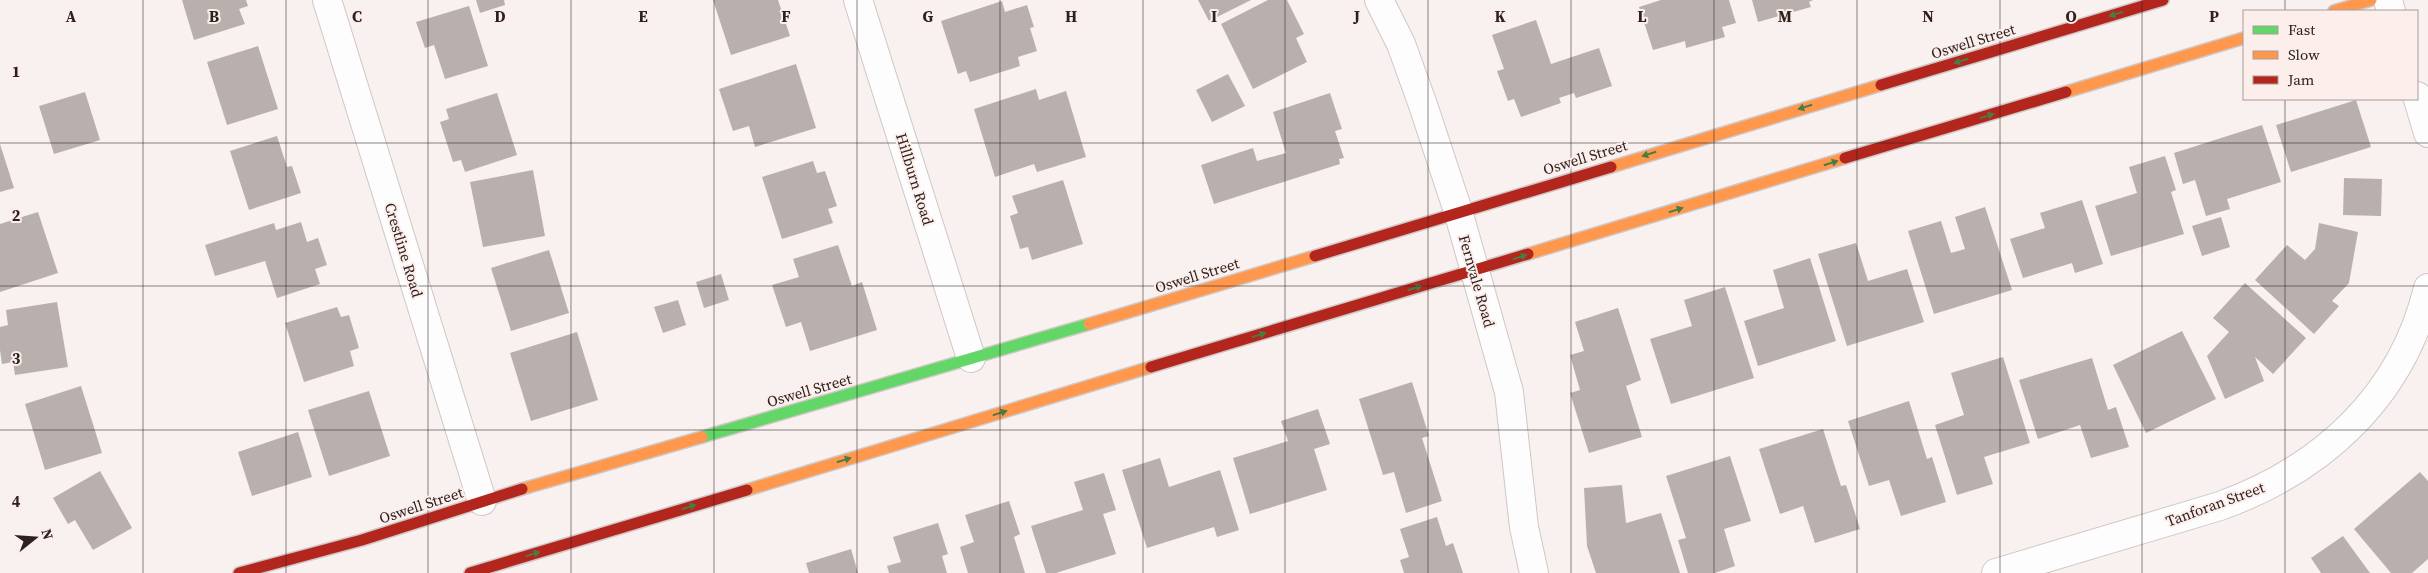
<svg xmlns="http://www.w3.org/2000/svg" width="2428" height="573" font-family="'Source Serif 4',serif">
<rect width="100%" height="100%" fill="#f8f1ef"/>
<!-- building -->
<g fill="#b9b0ae">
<polygon points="182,0 246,0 248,6 239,9 245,24 194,40"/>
<polygon points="476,0 504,0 505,5 480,13"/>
<polygon points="713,0 778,0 790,36 731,55"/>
<polygon points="1198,0 1251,0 1209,21"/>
<polygon points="1268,0 1287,0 1304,34 1296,38 1307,62 1253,89 1221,24"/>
<polygon points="1661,0 1729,0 1736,23 1722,27 1725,37 1686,48 1685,41 1653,50 1639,7"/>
<polygon points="1752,0 1813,0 1809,2 1811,7 1758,22"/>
<polygon points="1002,1 1005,12 1027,5 1034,27 1030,28 1037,51 1018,57 1020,66 970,82 966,71 958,74 941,21"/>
<polygon points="469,6 488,66 445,79 434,45 425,48 416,22"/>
<polygon points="1536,20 1551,64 1599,48 1612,86 1576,98 1574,93 1559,98 1561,103 1521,117 1514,99 1508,101 1497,71 1504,69 1492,35"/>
<polygon points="258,46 278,109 227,125 207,62"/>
<polygon points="796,64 816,128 755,147 749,126 733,131 719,89"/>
<polygon points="1228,74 1245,106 1212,122 1196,90"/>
<polygon points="1036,89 1039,100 1066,91 1086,157 1037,172 1034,164 995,177 974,109"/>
<polygon points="85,92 100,140 54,154 39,106"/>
<polygon points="497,93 517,155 465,172 461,160 453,162 440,122 449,119 446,109"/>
<polygon points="1330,93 1342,129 1335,131 1344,158 1339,159 1340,164 1214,204 1201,165 1253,148 1257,161 1286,153 1273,112"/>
<polygon points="2356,100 2371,147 2291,172 2276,125"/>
<polygon points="2262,125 2281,182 2227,199 2230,209 2206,216 2195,180 2183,184 2174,153"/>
<polygon points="277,136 287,167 292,166 301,193 249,210 230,151"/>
<polygon points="0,144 14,188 0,192"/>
<polygon points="2165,156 2176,190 2171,192 2184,234 2111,256 2095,206 2137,193 2129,167"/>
<polygon points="813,161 817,173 825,171 837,206 828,209 833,223 782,239 762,177"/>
<polygon points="533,170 545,236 483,247 470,182"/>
<polygon points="2344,178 2382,179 2381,216 2343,215"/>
<polygon points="1063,180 1083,244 1032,260 1028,247 1020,249 1010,216 1018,213 1012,196"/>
<polygon points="2082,200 2103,264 2075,273 2072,263 2023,278 2010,239 2045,228 2040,213"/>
<polygon points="1985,207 2012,290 1934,314 1908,231 1941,221 1951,253 1965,249 1955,217"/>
<polygon points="38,212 58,273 0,292 0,224"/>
<polygon points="2221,217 2230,247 2202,256 2192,226"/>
<polygon points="301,222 307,242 318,238 327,265 315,269 320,284 277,298 265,261 215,276 205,245 274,223 276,230"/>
<polygon points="2319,223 2358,232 2349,283 2332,301 2339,306 2314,334 2255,280 2287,245 2305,260 2315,249"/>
<polygon points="1856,243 1868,281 1907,269 1924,322 1847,346 1818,254"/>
<polygon points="838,245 852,286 862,282 877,330 810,351 801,322 786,327 772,285 799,277 793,259"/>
<polygon points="549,250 569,313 511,331 491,268"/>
<polygon points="1810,258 1836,341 1758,366 1744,321 1784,308 1773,270"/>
<polygon points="721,274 729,300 704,308 696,282"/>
<polygon points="2245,283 2306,338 2273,374 2255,357 2264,381 2225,399 2207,356 2229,332 2213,318"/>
<polygon points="1725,287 1754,378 1671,404 1650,339 1692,326 1684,300"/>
<polygon points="678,300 686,325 663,333 654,307"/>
<polygon points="57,302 68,367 15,375 13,362 2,364 0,350 0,327 8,325 6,310"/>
<polygon points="337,307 341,317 349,315 359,348 350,351 354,366 304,382 285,323"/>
<polygon points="1618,308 1641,380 1626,386 1642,437 1589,453 1570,393 1580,390 1570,355 1584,351 1575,322"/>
<polygon points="2182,331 2216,399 2146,433 2113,365"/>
<polygon points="577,332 598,400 531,421 510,353"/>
<polygon points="2003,357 2030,443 1984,457 1993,484 1957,495 1935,425 1964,415 1951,373"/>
<polygon points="2092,358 2108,410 2116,407 2129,447 2091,458 2080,425 2038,439 2019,380"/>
<polygon points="1412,382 1429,436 1422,438 1442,501 1406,513 1394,472 1383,475 1359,399"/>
<polygon points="81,386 102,453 45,470 25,404"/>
<polygon points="369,391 390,456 329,476 308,410"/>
<polygon points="1909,401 1927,459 1932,457 1946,502 1901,516 1889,480 1869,486 1848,421"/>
<polygon points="1318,409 1330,444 1314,449 1327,490 1250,514 1233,458 1288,441 1281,421"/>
<polygon points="1823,429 1841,486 1846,485 1860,529 1815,543 1803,506 1780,514 1759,449"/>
<polygon points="298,432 312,477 252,496 238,452"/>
<polygon points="1730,456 1751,521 1724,529 1735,566 1715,573 1688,573 1678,540 1686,538 1666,476"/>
<polygon points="1160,458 1169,487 1220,470 1239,530 1217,537 1214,527 1147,548 1122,470"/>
<polygon points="100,471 132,528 93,550 75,520 68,524 53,498"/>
<polygon points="2420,472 2428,481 2428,559 2412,573 2391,573 2354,529"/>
<polygon points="1104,473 1116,510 1103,514 1116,554 1056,573 1046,573 1031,526 1083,510 1074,482"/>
<polygon points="1622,485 1626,523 1661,513 1680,573 1596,573 1587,546 1584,488"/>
<polygon points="1009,501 1020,534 1014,537 1025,573 968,573 960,547 974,542 965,515"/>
<polygon points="1437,517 1446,546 1453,543 1463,573 1404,573 1400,560 1409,557 1400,529"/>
<polygon points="938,523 948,554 942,556 947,573 889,573 887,566 901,562 893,537"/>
<polygon points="2343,536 2370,573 2321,573 2311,558"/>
<polygon points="851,549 858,573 809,573 806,563"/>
</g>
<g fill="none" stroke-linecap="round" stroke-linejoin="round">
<defs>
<g id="street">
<polyline points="327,0 482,501"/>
<polyline points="858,0 971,358"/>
<polyline points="1379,0 1401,44 1423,105 1458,211 1509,392 1524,527 1534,573"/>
<polyline points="2388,0 2391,11"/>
<polyline points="2417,96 2428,133"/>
<path d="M1996,573L2220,506C2323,469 2402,396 2428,288"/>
</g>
<polyline id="fast" points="702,437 1089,324"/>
<g id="slow">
<polyline points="2334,11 2371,0"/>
<polyline points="2066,92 2244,38"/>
<polyline points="1611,167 1881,85"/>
<polyline points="1528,254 1845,158"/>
<polyline points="1089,324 1315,256"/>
<polyline points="522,489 702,437"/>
<polyline points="747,490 1151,367"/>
</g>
<g id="jam">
<polyline points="1881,85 2163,0"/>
<polyline points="1845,158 2066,92"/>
<polyline points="1315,256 1611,167"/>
<polyline points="1151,367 1528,254"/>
<polyline points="239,573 362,540 522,489"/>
<polyline points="470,573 747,490"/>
</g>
</defs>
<!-- street casing -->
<use href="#street" stroke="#d0c7c5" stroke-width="30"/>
<!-- fast casing -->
<use href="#fast" stroke="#d0c7c5" stroke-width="14"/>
<!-- slow casing -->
<use href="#slow" stroke="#d0c7c5" stroke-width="14"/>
<!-- jam casing -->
<use href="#jam" stroke="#d0c7c5" stroke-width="14"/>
<!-- street -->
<use href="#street" stroke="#fefdfd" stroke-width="28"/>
<!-- fast -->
<use href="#fast" stroke="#63d668" stroke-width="11"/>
<!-- slow -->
<use href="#slow" stroke="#ff974d" stroke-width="11"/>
<!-- jam -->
<use href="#jam" stroke="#b3261e" stroke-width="11"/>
</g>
<!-- one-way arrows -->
<defs><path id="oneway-solid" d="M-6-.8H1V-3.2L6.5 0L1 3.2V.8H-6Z" transform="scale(1.25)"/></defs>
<g fill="#487c44">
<use href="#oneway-solid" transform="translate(2116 14) rotate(163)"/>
<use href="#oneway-solid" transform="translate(1961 61) rotate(163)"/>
<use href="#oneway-solid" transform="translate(1805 107) rotate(163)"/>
<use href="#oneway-solid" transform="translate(1987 116) rotate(-17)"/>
<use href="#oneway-solid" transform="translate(1649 154) rotate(163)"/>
<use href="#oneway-solid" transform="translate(1831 163) rotate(-17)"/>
<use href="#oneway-solid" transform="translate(1676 210) rotate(-17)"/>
<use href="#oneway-solid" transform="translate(1520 257) rotate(-17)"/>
<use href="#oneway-solid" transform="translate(1415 288) rotate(-17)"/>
<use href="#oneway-solid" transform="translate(1259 335) rotate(-17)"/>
<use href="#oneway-solid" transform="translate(1000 413) rotate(-17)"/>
<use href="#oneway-solid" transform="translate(844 460) rotate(-17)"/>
<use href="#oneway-solid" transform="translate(689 507) rotate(-17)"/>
<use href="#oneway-solid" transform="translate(533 554) rotate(-17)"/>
</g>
<!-- grid -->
<path fill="none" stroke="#2d211f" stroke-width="1" stroke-opacity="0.55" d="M143,0V573M286,0V573M428,0V573M571,0V573M714,0V573M857,0V573M1000,0V573M1143,0V573M1285,0V573M1428,0V573M1571,0V573M1714,0V573M1857,0V573M2000,0V573M2142,0V573M2285,0V11M2285,99V573M0,143H2428M0,286H2428M0,430H2428"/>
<g text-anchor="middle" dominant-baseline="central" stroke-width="4" stroke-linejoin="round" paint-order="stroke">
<!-- street labels -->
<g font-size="15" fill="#2d211f" stroke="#fceeeb">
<text transform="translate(1973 41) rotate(-17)">Oswell Street</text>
<text transform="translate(1585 157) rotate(-17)">Oswell Street</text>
<text transform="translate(915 179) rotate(73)">Hillburn Road</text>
<text transform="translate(404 250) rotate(73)">Crestline Road</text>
<text transform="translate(1197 275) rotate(-17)">Oswell Street</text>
<text transform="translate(1477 281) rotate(74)">Fernvale Road</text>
<text transform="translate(809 390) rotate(-16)">Oswell Street</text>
<text transform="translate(2215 504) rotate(-20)">Tanforan Street</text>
<text transform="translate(421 505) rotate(-18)">Oswell Street</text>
</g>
</g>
<g font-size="16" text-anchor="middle" font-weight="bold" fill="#2d211f" stroke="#fceeeb" stroke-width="4" stroke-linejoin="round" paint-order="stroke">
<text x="71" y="22">A</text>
<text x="214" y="22">B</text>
<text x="357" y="22">C</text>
<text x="500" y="22">D</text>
<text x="643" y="22">E</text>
<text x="786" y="22">F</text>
<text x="928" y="22">G</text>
<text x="1071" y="22">H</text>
<text x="1214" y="22">I</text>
<text x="1357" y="22">J</text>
<text x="1500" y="22">K</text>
<text x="1642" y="22">L</text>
<text x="1785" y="22">M</text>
<text x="1928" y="22">N</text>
<text x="2071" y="22">O</text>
<text x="2214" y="22">P</text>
<text x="16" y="77">1</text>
<text x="16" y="221">2</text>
<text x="16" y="364">3</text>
<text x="16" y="507">4</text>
</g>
<!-- legend -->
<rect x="2243" y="10" width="175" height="90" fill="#fceeeb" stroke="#a99c99"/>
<rect x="2253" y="26" width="25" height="8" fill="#63d668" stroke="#a99c99"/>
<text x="2288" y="35" font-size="15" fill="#2d211f">Fast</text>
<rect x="2253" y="51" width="25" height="8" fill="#ff974d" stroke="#a99c99"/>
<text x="2288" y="60" font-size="15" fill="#2d211f">Slow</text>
<rect x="2253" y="76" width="25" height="8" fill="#b3261e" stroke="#a99c99"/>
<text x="2288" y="85" font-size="15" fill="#2d211f">Jam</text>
<!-- north arrow -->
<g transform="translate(35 538) rotate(73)" stroke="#fceeeb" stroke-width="4" paint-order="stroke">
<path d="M0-4L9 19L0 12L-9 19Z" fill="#2d211f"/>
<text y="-8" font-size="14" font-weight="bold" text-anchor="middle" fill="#2d211f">N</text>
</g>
</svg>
